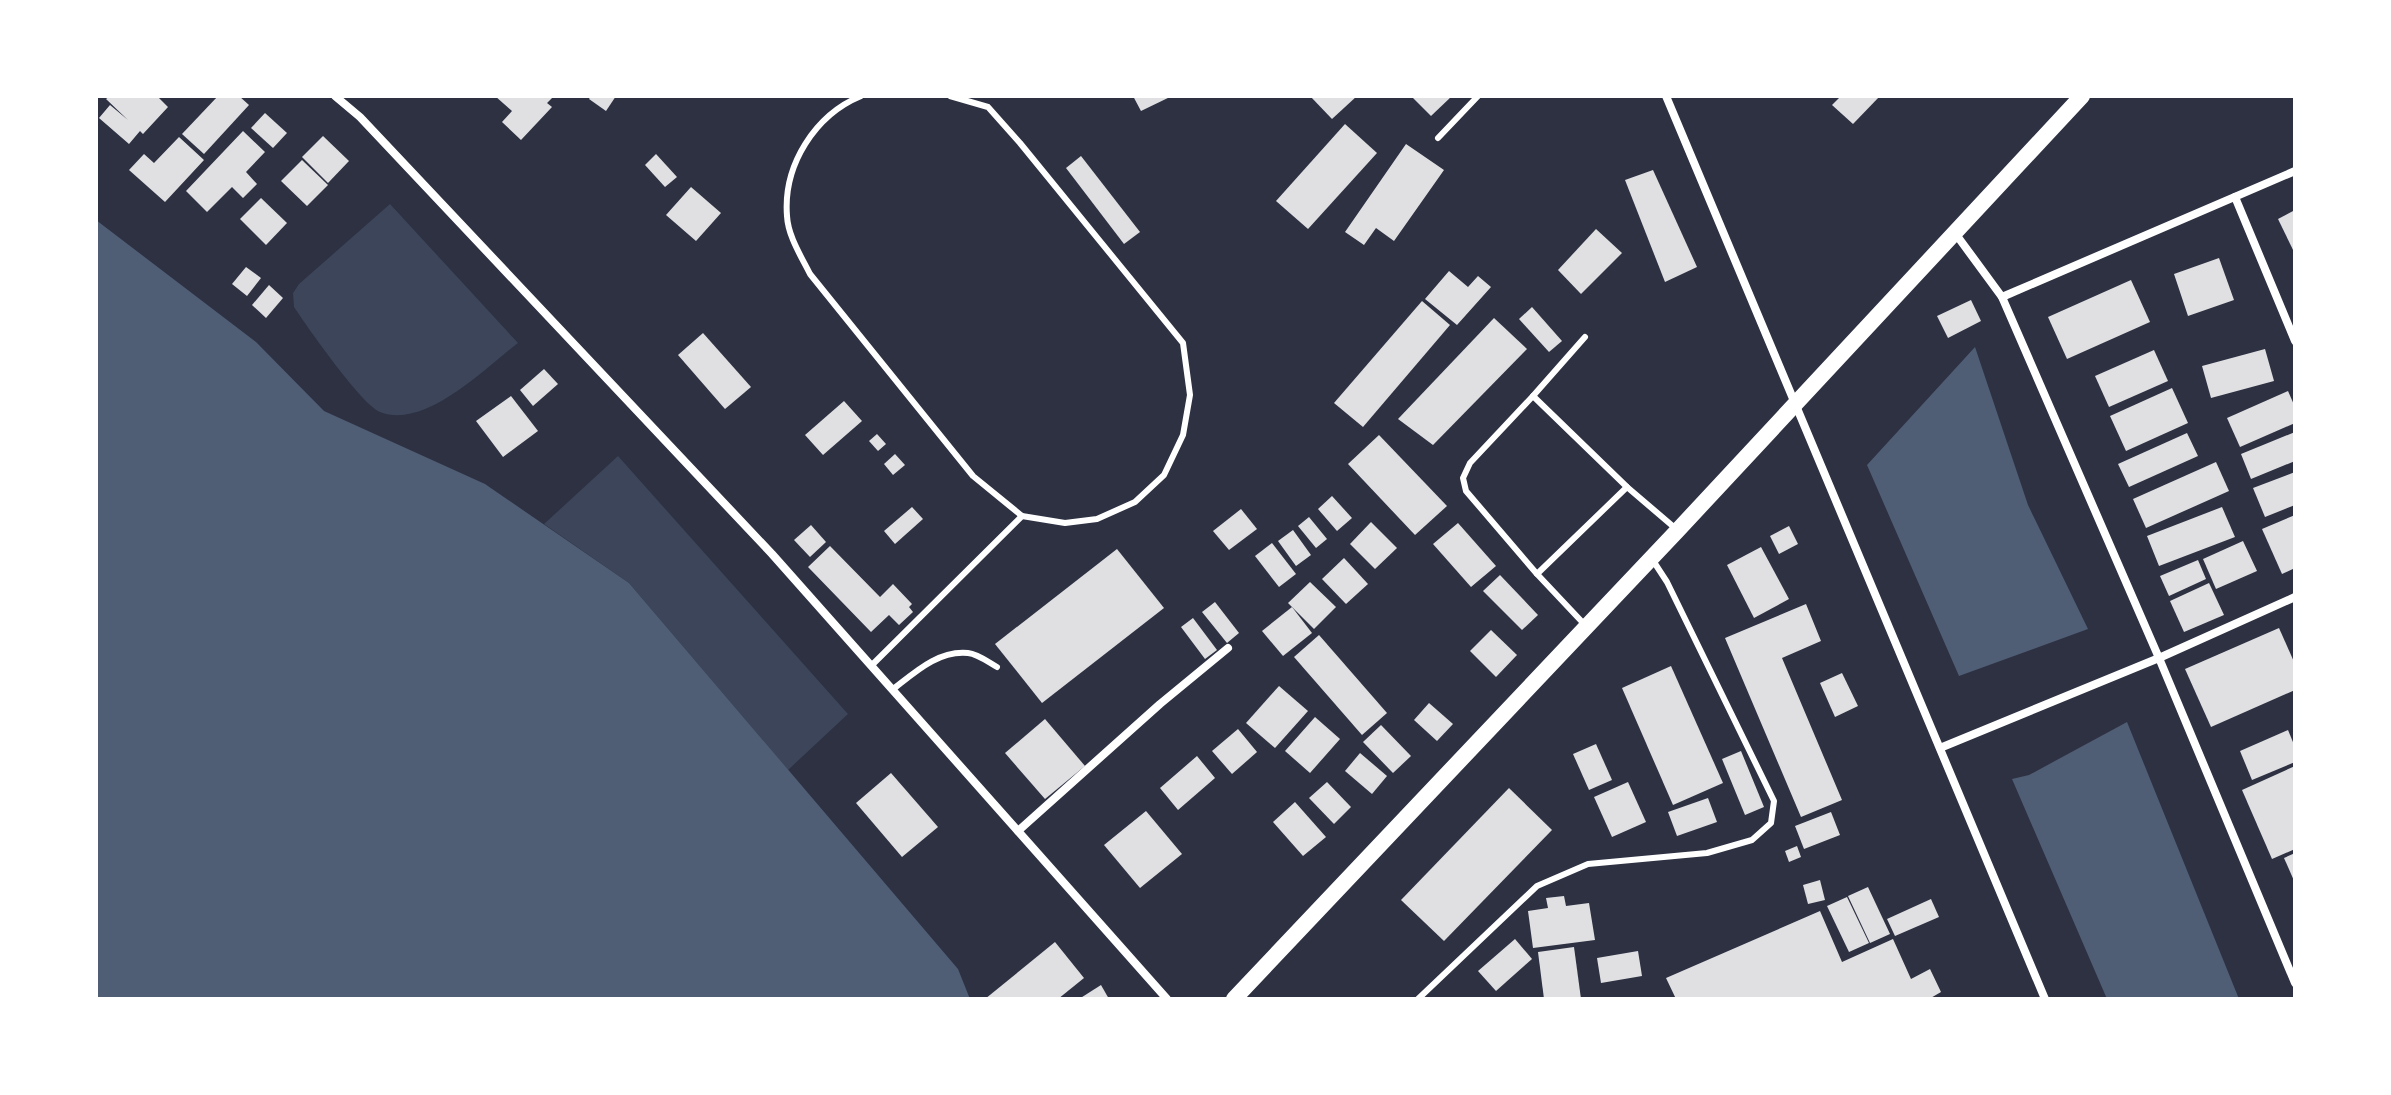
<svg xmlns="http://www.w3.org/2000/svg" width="2391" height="1095" font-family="'DM Sans',sans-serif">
<rect width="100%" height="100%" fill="#2d3142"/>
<!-- green -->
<g fill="#3c4559">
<path d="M390,204L518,343C485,368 425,430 380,412C361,404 308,328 294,307L293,293L299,284Z"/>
<polygon points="618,456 848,714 788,770 629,583 544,524"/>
</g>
<!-- water -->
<g fill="#4f5d75">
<polygon points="96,220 256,342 324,411 485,484 629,583 958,969 970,999 96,999"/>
<polygon points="1975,347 2028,505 2088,629 1959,676 1867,465"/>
<polygon points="2127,722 2239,999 2107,999 2012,779 2029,775"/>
</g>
<!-- building -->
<g fill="#e0e0e3">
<polygon points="110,96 157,96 168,107 143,134 140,131 129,144 99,118 110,105 128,120 106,99"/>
<polygon points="218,96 239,96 249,105 204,154 182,134"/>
<polygon points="495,96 554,96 547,103 552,107 521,140 502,122 512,111"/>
<polygon points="591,96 616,96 606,111 589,99"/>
<polygon points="1133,96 1172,96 1141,111"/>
<polygon points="1310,96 1357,96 1332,119"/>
<polygon points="1411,96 1452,96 1431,116"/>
<polygon points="1841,96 1880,96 1853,124 1832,105"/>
<polygon points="265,113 287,133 273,148 251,128"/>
<polygon points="1345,124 1377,153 1308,229 1276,201"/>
<polygon points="243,131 265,152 246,172 257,184 243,198 232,187 207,212 186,191"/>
<polygon points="323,136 349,161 328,183 302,157"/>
<polygon points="179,137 204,160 165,202 129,170 144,154 154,163"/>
<polygon points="1406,144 1444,170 1394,241 1376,228 1364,245 1345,232"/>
<polygon points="656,154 677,177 665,187 645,165"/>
<polygon points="1081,156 1140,232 1124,244 1066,168"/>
<polygon points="302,160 328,185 307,206 281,181"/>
<polygon points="1653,170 1697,267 1665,282 1625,180"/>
<polygon points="691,187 721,213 696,241 666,215"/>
<polygon points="261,198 287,223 266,245 240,219"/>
<polygon points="2295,210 2295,254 2278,219"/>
<polygon points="1596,229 1622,253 1581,294 1558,270"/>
<polygon points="2219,258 2234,300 2188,316 2174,274"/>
<polygon points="246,267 261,278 247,296 232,284"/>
<polygon points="1449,271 1468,287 1478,276 1491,287 1457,325 1425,299"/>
<polygon points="2131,280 2150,322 2067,359 2048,317"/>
<polygon points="269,285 283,298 266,318 252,305"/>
<polygon points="1971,300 1981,321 1948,338 1937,316"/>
<polygon points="1422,301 1450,325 1363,427 1334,403"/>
<polygon points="1532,307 1562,341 1549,352 1519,319"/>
<polygon points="1494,318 1527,349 1433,445 1398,419"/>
<polygon points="703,333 751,387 725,409 678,355"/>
<polygon points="2265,349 2274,381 2211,398 2202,366"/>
<polygon points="2154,350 2168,381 2109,407 2095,376"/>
<polygon points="544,369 558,384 533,406 520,390"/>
<polygon points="2172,388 2188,423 2126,451 2110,416"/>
<polygon points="2288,391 2295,407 2295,423 2240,447 2227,418"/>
<polygon points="511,396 538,431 503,457 476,421"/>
<polygon points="844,401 862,421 823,455 805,435"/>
<polygon points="2295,432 2295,461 2251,479 2241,454"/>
<polygon points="2187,433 2198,456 2129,487 2118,464"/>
<polygon points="877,434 886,444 878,451 869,441"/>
<polygon points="1379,435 1447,506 1415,535 1348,464"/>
<polygon points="895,454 905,465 893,475 884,464"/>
<polygon points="2216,462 2229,491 2146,528 2133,499"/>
<polygon points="2295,472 2295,505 2265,517 2253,488"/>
<polygon points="1332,496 1352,518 1337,531 1318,509"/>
<polygon points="912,507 923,519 895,544 884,531"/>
<polygon points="2222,507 2235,537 2159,566 2147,536"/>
<polygon points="1241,509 1257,529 1229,550 1213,531"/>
<polygon points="2295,515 2295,568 2282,574 2262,529"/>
<polygon points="1309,517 1327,539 1316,548 1298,526"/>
<polygon points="1371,522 1397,548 1375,569 1350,544"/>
<polygon points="1458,523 1496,566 1471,587 1433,544"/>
<polygon points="811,525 826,542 810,557 794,540"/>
<polygon points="1789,526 1798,544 1779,554 1770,536"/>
<polygon points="1293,530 1311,555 1296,566 1278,541"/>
<polygon points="2243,541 2257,571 2216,589 2203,559"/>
<polygon points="1272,543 1296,574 1279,587 1255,556"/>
<polygon points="830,546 880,597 893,584 912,604 909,607 913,612 899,625 889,615 871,632 808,567"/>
<polygon points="1761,547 1789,599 1754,618 1727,565"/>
<polygon points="1117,549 1164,608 1042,703 995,644"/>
<polygon points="1344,558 1368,584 1346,604 1322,579"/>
<polygon points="2198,560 2206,579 2169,596 2160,576"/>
<polygon points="1500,575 1538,615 1522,630 1483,591"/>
<polygon points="1310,582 1336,607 1314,629 1288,603"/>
<polygon points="2209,583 2224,615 2184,632 2170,601"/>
<polygon points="1215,602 1239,633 1227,643 1202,612"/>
<polygon points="1806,604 1821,641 1782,658 1842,800 1801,817 1725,638"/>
<polygon points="1292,607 1312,633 1283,656 1262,631"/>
<polygon points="1193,618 1217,650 1205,659 1181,627"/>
<polygon points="2279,628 2295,664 2295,690 2211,727 2185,669"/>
<polygon points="1491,630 1517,655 1496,677 1470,651"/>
<polygon points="1319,635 1387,713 1362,735 1294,657"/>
<polygon points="1671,666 1723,783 1673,805 1622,688"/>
<polygon points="1842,673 1858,706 1835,717 1820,683"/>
<polygon points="1279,686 1308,711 1275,748 1246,723"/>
<polygon points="1429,703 1453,724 1437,741 1414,720"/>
<polygon points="1315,717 1340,739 1310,773 1285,751"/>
<polygon points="1045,719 1085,766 1045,799 1005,753"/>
<polygon points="1381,725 1411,756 1393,773 1363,742"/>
<polygon points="1238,729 1257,752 1232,774 1212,751"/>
<polygon points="2288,730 2295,747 2295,762 2252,780 2240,751"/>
<polygon points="1596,744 1612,780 1589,790 1573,754"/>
<polygon points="1741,751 1764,807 1745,815 1722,759"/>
<polygon points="1360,753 1387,776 1372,794 1345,771"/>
<polygon points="1197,756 1215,778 1178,810 1160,788"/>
<polygon points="2295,766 2295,849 2272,859 2242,790"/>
<polygon points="891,773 938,827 902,857 856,803"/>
<polygon points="1327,782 1351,807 1334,824 1309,798"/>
<polygon points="1628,782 1646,822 1612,837 1594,797"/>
<polygon points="1509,788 1552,830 1444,941 1401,900"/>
<polygon points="1708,798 1717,822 1677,836 1668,812"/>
<polygon points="1295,802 1326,837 1303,856 1273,822"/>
<polygon points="1146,811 1182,854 1140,888 1104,845"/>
<polygon points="1831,812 1840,835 1804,849 1795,826"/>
<polygon points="1797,846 1801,857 1789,862 1785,851"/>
<polygon points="2295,853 2295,883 2284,858"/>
<polygon points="1820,880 1825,900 1808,904 1803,885"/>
<polygon points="1868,887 1890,934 1870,943 1848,896"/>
<polygon points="1564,896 1566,906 1589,903 1595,940 1533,948 1528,911 1548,908 1546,898"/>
<polygon points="1847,897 1869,943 1849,952 1827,906"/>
<polygon points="1931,899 1939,917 1895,936 1887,919"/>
<polygon points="1820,911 1842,962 1893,939 1911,979 1930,969 1941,992 1929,999 1676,999 1666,978"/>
<polygon points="1515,939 1532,959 1496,991 1478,971"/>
<polygon points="1055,942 1084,978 1058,999 985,999"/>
<polygon points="1574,947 1581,999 1544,999 1538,952"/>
<polygon points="1638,951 1642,976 1601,983 1597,958"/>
<polygon points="1101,985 1109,999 1079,999"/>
</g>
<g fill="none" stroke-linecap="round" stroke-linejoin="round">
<!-- service -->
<g stroke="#fff" stroke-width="6">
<path d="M861,96C815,115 783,165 787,216C788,236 801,256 810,274L973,476L1022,516L1065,523L1097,519L1135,502L1164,475L1183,435L1190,395L1183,343L1020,143L988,107L950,96"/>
<polyline points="1438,138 1478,96"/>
<polyline points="1533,396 1585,337"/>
<polyline points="1537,574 1627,487"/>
<polyline points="1585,625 1537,574 1466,491 1463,478 1470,463 1533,396 1627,487 1675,528"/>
<polyline points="871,666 1022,516"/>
<path d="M892,690C914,673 938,650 968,653C978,654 988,662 997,667"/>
<polyline points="1418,999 1537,886 1588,864 1707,853 1752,840 1771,823 1774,801 1667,582 1652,559"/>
</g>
<!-- minor -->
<g stroke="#fff" stroke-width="8">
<polyline points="335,96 360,117 772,554 1167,999"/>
<polyline points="1666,96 2045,999"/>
<polyline points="2235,197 2295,341"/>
<polyline points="1955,233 2002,297 2159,658 2295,983"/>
<polyline points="2002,297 2295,171"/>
<polyline points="1940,748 2159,658 2295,597"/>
<polyline points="1018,831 1160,704 1228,648"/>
</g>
<!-- secondary -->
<polyline stroke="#fff" stroke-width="16" points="1234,999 1678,530 2082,96"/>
</g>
<!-- border -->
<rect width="2391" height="1095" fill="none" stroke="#ffffff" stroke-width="196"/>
</svg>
